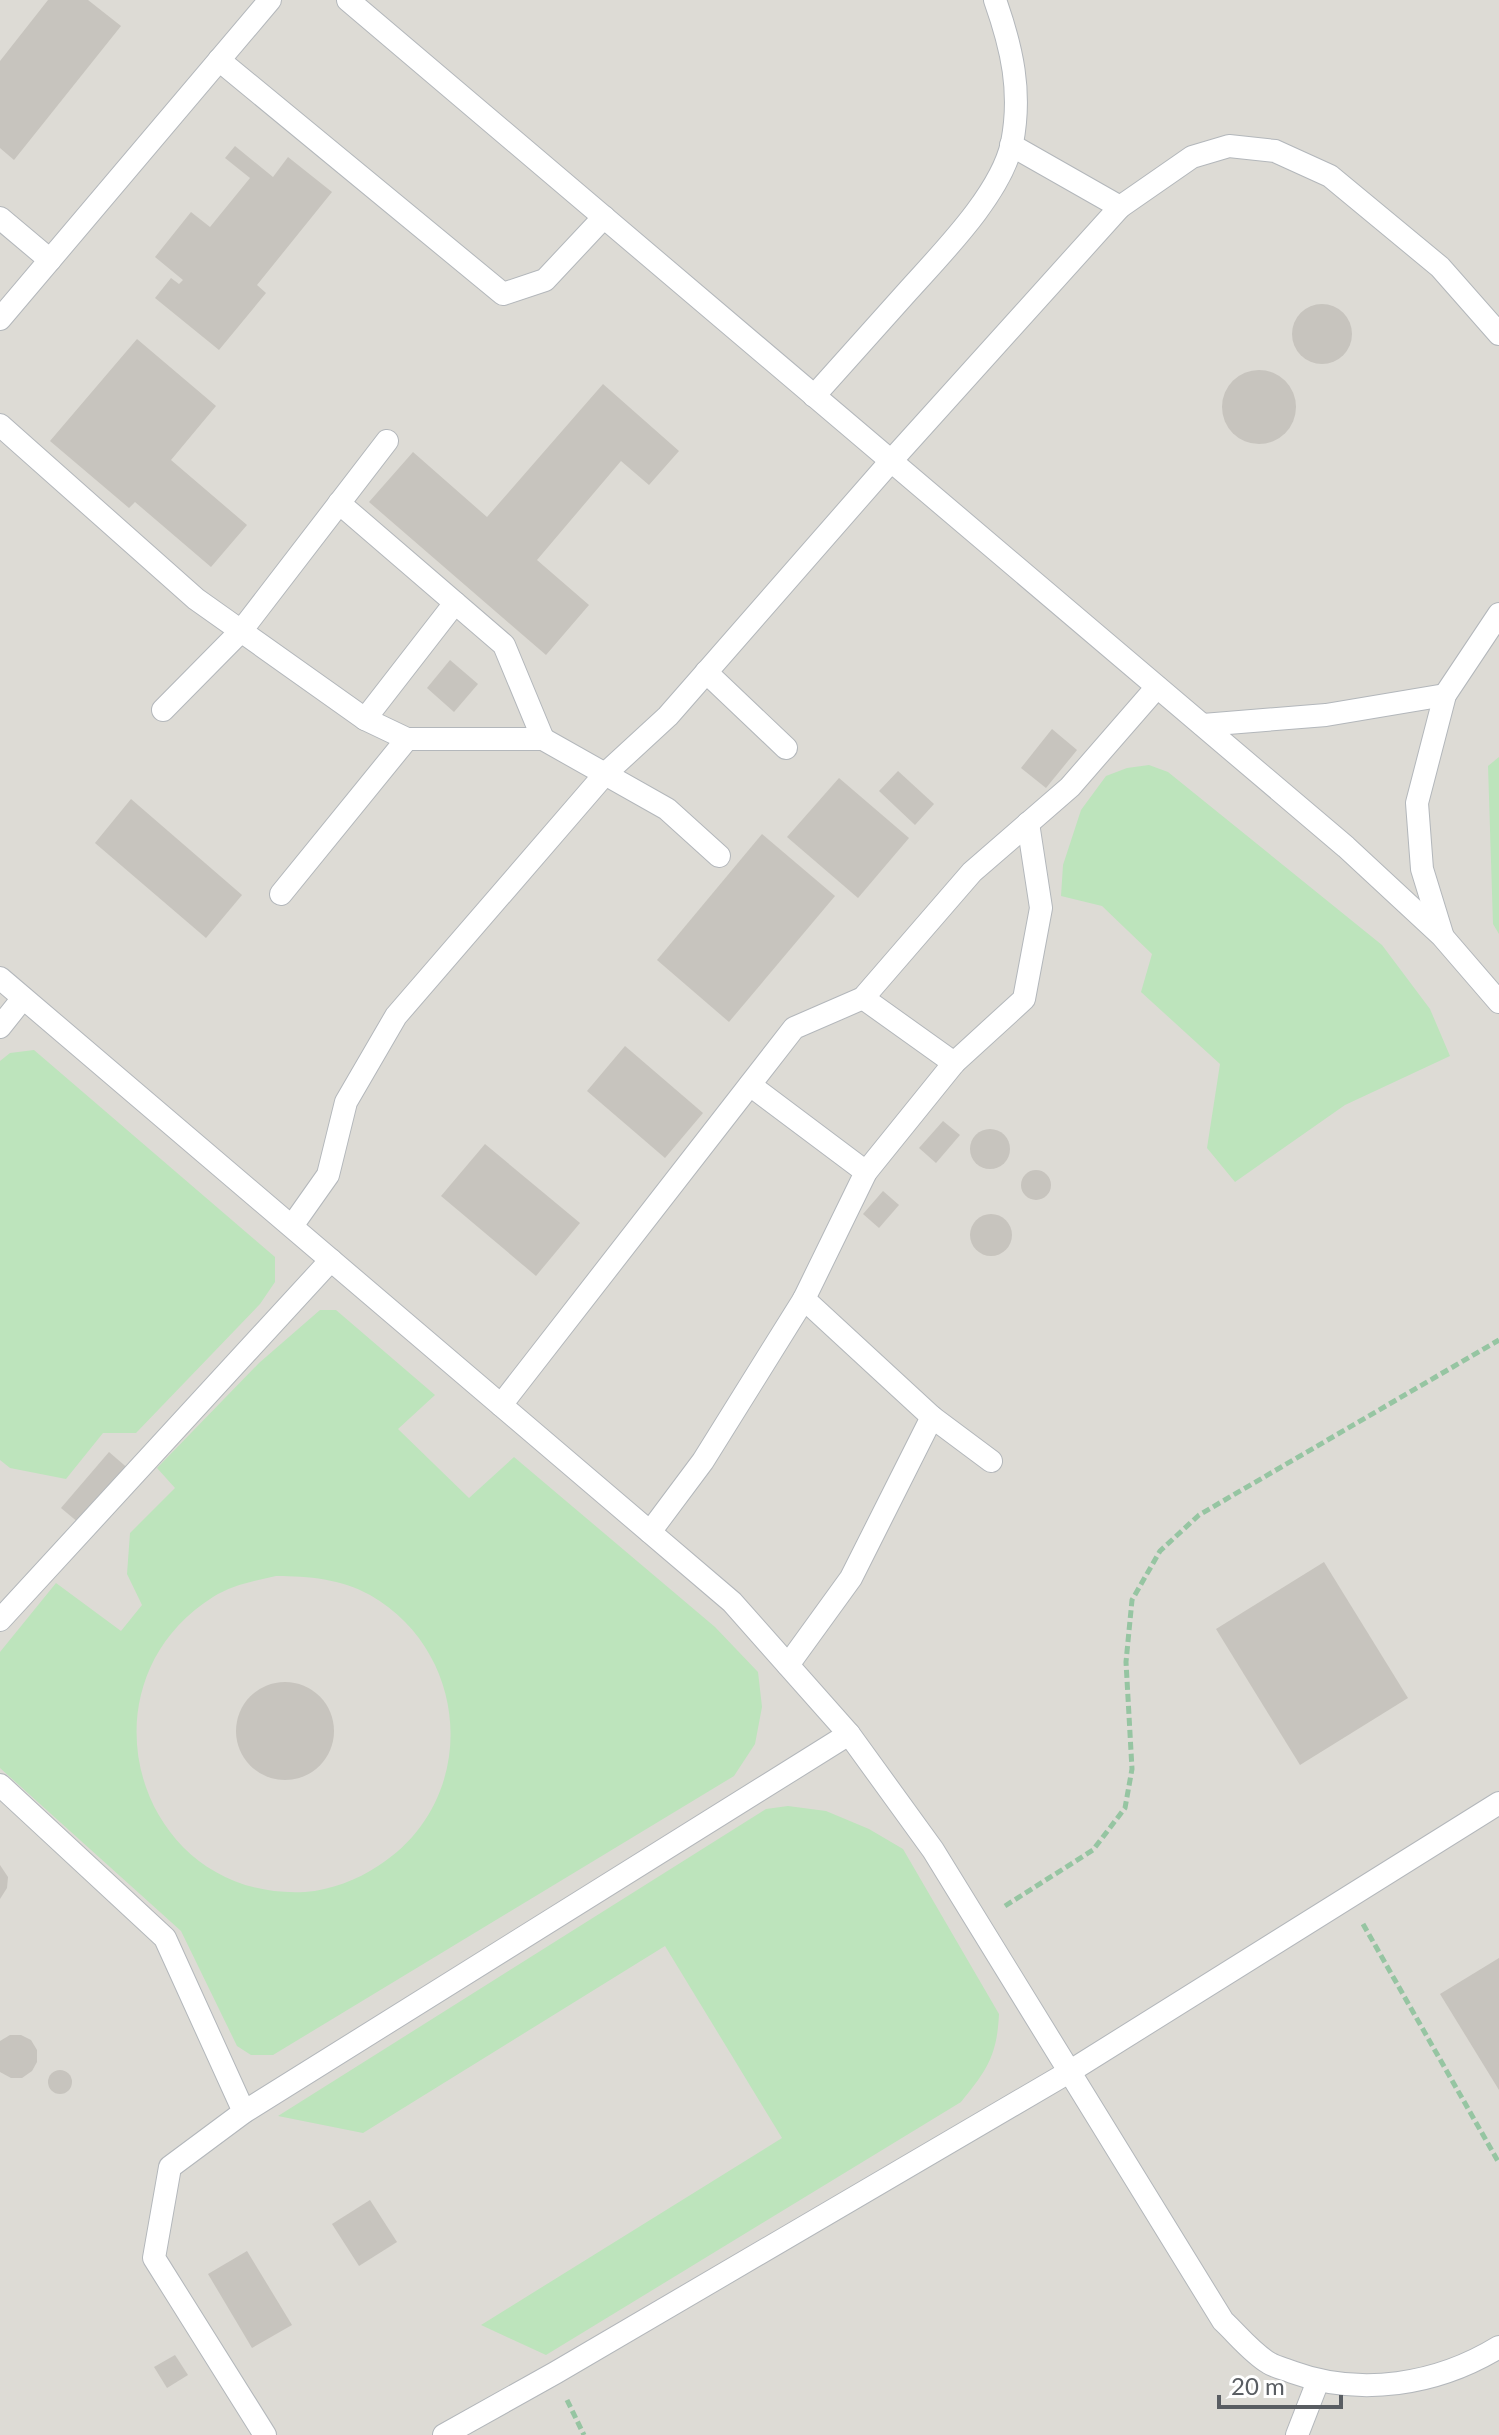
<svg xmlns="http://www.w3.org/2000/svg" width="1499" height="2435" font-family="Lato,sans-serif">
<rect width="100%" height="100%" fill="#ece9e0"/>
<!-- industrial -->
<rect fill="#dddbd5" x="0" y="0" width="1499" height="2435"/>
<!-- green -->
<g fill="#bde4bc" fill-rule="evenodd">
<polygon points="1499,757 1499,934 1493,924 1488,766"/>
<polygon points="1149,765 1168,772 1382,945 1430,1009 1450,1056 1345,1105 1235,1182 1207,1148 1220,1064 1141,992 1152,954 1102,906 1061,896 1063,865 1081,810 1106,776 1127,768"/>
<polygon points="34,1050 275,1257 275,1282 260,1304 136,1433 103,1433 66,1479 10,1468 0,1460 0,1061 10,1053"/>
<path d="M320,1310H336L435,1395L398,1429L469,1498L514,1457L715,1627L758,1672L762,1707L755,1744L734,1776L273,2055H251L237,2046L181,1931L0,1768V1652L56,1583L121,1631L142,1605L127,1574L130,1533L175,1488L157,1468L259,1363ZM276,1576C309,1576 341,1579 370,1595C473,1654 479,1802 378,1866C357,1880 331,1890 305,1892C138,1901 73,1685 213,1597C232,1585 254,1581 276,1576Z"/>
<path d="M788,1806L826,1811L869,1829L903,1849L999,2014C997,2056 987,2070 961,2102L546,2355L481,2325L782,2138L665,1946L363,2133L278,2116L766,1809Z"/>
</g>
<!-- building -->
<g fill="#c7c4be">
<polygon points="48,0 88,0 121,26 14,160 0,148 0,61"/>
<polygon points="235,146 273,177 288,157 332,192 257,285 266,293 219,350 155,298 171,278 179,284 183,280 155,257 191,212 210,227 250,178 225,158"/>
<circle cx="1322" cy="334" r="30"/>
<polygon points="137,339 216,406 171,460 247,525 211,567 135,502 129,508 50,441"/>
<circle cx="1259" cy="407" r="37"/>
<polygon points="603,384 679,451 649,485 621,461 537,560 589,605 546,655 369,502 413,452 487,517"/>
<polygon points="450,660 478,684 454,712 427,688"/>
<polygon points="1052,729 1077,750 1046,788 1021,768"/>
<polygon points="898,771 934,804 915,825 879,791"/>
<polygon points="839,778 909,838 858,898 787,837"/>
<polygon points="131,799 242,895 206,938 95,843"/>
<polygon points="762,834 835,896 729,1022 657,960"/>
<polygon points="625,1046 703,1113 665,1158 587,1091"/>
<polygon points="943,1121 960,1135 936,1163 919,1148"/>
<circle cx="990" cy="1149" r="20"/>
<polygon points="485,1144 580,1223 536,1276 441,1196"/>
<circle cx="1036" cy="1185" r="15"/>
<polygon points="883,1191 899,1205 879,1228 863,1214"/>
<circle cx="991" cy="1235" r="21"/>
<polygon points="109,1452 138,1477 91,1533 61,1508"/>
<polygon points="1324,1562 1408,1698 1300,1765 1216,1629"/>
<circle cx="285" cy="1731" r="49"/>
<polygon points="0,1865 8,1877 7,1888 0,1899"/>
<polygon points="1499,1958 1499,2090 1440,1994"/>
<polygon points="10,2035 21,2035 31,2040 37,2050 37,2062 32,2071 22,2078 11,2078 0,2072 0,2041"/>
<circle cx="60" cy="2082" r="12"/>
<polygon points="370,2200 397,2242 359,2266 332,2224"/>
<polygon points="247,2251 292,2325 252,2348 208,2274"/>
<polygon points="175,2355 188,2375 167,2388 154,2367"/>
</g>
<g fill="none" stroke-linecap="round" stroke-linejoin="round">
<defs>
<g id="service">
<polyline points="348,0 1346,847 1442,936 1499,1002"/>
<polyline points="219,60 503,294 545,280 604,217"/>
<polyline points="1011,145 1120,207"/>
<polyline points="0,218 50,260"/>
<polyline points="0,319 270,0"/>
<path d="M814,396C845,361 877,326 908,291C942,253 1001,194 1012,143C1022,92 1012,48 995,0"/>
<polyline points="0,425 196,599 365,719 407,739 543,739 667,809 719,856"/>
<polyline points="339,503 504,645 543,739"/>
<polyline points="706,672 786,748"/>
<polyline points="163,710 241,631 387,441"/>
<polyline points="365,719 455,603"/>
<polyline points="1203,725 1326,715 1445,695"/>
<polyline points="281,894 407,739"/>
<polyline points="1442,934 1422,869 1417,803 1445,695 1499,614"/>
<path d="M0,978L732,1602L849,1734L933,1850L1223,2321C1237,2334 1252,2353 1269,2363C1275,2367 1285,2369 1292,2372C1360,2397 1437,2385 1499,2347"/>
<polyline points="863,998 954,1063"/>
<polyline points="0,1027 23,998"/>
<polyline points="750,1085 866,1172"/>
<polyline points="292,1226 328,1175 346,1102 396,1016 605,774 668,716 891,461 1120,207 1192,157 1229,146 1275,151 1330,176 1440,267 1499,334"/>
<polyline points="804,1299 932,1417 991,1461"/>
<polyline points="501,1405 794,1028 863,998 972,872 1070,787 1157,687"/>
<polyline points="650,1532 703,1461 804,1299 866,1172 954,1063 1024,999 1041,908 1028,823"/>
<polyline points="0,1620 331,1260"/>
<polyline points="788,1665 851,1578 932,1417"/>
<polyline points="0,1785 165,1938 244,2112"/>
<polyline points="265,2435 154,2258 170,2167 244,2112 849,1734"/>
<polyline points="444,2435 555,2373 1069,2072 1499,1803"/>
<polyline points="1297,2435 1318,2381"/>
</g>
</defs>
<!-- service casing -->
<use href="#service" stroke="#b3b7bb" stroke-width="24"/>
<!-- path -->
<g stroke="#96c5a2" stroke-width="5" stroke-dasharray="8 4" stroke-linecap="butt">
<polyline points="1005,1906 1093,1850 1125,1808 1132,1769 1126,1662 1132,1600 1160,1551 1199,1515 1499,1340"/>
<polyline points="1363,1924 1499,2163"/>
<polyline points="567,2400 584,2435"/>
</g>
<!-- service -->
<use href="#service" stroke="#fff" stroke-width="22"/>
</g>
<!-- scale -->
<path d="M1219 2395v12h122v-12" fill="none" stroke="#595d62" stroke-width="4"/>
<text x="1231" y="2395" font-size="24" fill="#595d62" stroke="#ffffff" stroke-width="6" paint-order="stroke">20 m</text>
</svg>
